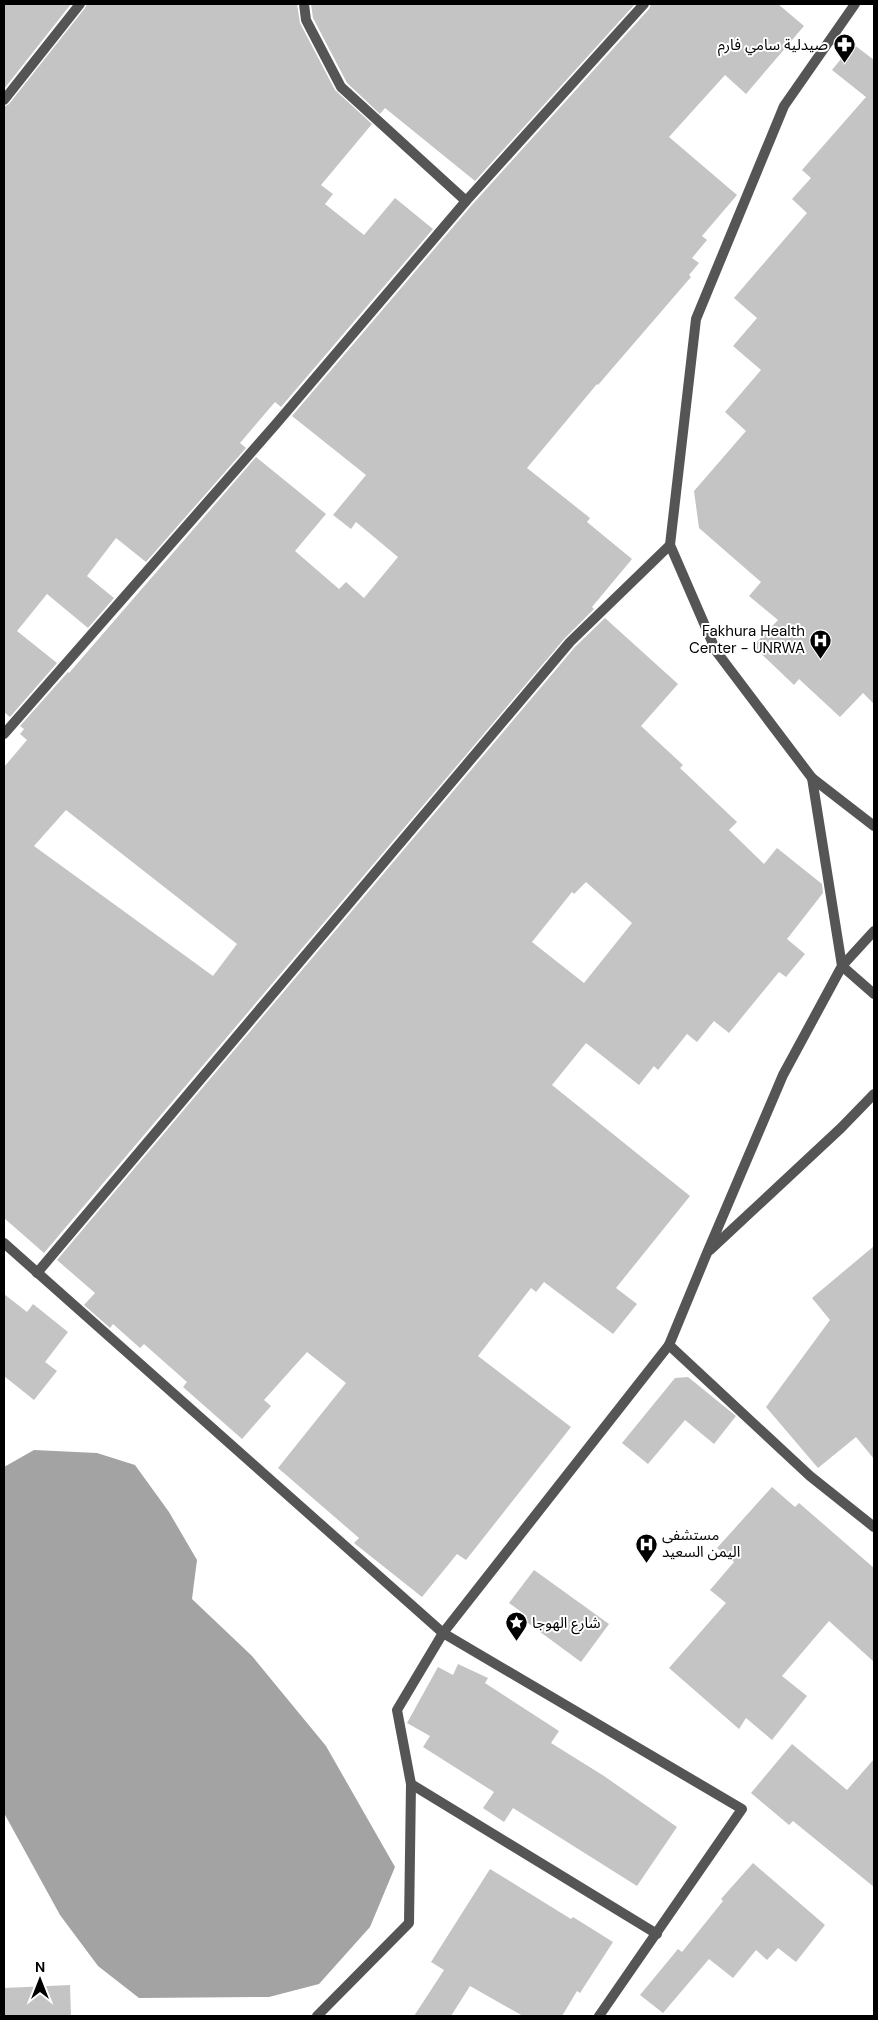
<svg xmlns="http://www.w3.org/2000/svg" width="878" height="2020" font-family="'DM Sans','Noto Sans Arabic',sans-serif">
<rect width="100%" height="100%" fill="#fff"/>
<!-- water -->
<polygon fill="#a3a3a3" points="34,1450 97,1453 135,1465 169,1512 197,1560 192,1599 252,1656 326,1746 395,1867 370,1927 319,1984 269,1997 139,1998 98,1966 60,1915 4,1813 4,1467"/>
<!-- building -->
<g fill="#c4c4c4" fill-rule="evenodd">
<polygon points="4,4 71,4 4,89"/>
<polygon points="87,4 297,4 300,23 335,90 372,124 321,185 333,194 325,204 364,235 395,198 433,229 281,407 275,402 240,443 246,448 146,562 116,538 87,576 114,598 88,628 47,594 17,631 57,663 10,717 4,712 4,107 9,104 85,8"/>
<polygon points="311,4 635,4 475,181 385,108 380,114 347,83 313,18"/>
<path d="M651,4H778L804,26L746,94L725,75L669,137L737,195L702,236L707,240L692,258L699,263L689,275L691,277L598,385L597,384L527,468L590,518L587,522L632,559L592,607L594,609L565,638L44,1253L4,1218V767L27,740L20,734L24,729L20,726L68,672L69,673L256,457L326,514L295,551L339,589L346,582L364,598L398,557L356,522L351,529L333,515L366,475L292,416L471,206L649,9ZM66,810L237,944L213,976L34,846Z"/>
<polygon points="853,44 874,60 874,704 863,693 840,717 799,679 794,685 753,646 778,620 749,596 761,582 699,528 694,491 746,431 725,412 761,370 733,346 757,318 734,298 807,213 792,199 811,178 802,170 866,97 832,70"/>
<path d="M605,618L678,684L641,726L683,765L680,768L737,822L729,830L764,864L777,848L822,884L823,893L787,939L805,954L786,977L779,972L729,1033L714,1021L697,1042L687,1034L658,1070L654,1066L639,1085L586,1043L552,1085L690,1196L616,1288L637,1304L613,1334L544,1282L536,1292L531,1288L478,1356L571,1427L466,1560L457,1554L422,1597L354,1543L359,1538L278,1468L346,1383L307,1352L264,1400L271,1406L242,1439L183,1387L187,1382L144,1344L140,1348L113,1324L110,1328L84,1305L95,1293L57,1260L575,647ZM586,882L632,923L584,983L532,942L572,892L574,894Z"/>
<polygon points="874,1246 874,1459 856,1437 818,1468 766,1407 830,1320 812,1298"/>
<polygon points="4,1294 27,1312 33,1304 68,1332 45,1362 57,1371 34,1400 4,1376"/>
<polygon points="688,1377 736,1416 714,1444 685,1420 648,1464 622,1443 675,1378"/>
<polygon points="772,1487 795,1507 799,1503 874,1568 874,1662 829,1621 782,1676 807,1696 772,1740 746,1718 739,1729 669,1668 726,1603 710,1590 734,1562 717,1548"/>
<polygon points="534,1570 609,1624 581,1662 524,1620 527,1616 509,1603"/>
<polygon points="458,1664 488,1678 485,1683 559,1731 551,1743 604,1776 677,1827 637,1886 513,1808 504,1822 483,1808 494,1792 423,1747 430,1736 407,1723 438,1667 453,1675"/>
<polygon points="792,1744 847,1790 874,1759 874,1887 793,1821 789,1825 751,1793"/>
<polygon points="753,1863 825,1925 796,1962 778,1948 767,1960 756,1950 733,1978 709,1959 663,2013 640,1995 678,1949 682,1952 723,1901 721,1899"/>
<polygon points="490,1869 571,1919 573,1917 613,1942 580,1993 577,1991 562,2016 523,2016 470,1986 451,2016 414,2016 444,1970 431,1962"/>
<polygon points="70,1985 71,2016 4,2016 4,1988"/>
</g>
<g fill="none" stroke-linecap="round" stroke-linejoin="round">
<!-- street -->
<g stroke="#555" stroke-width="10">
<polyline points="304,4 306,20 341,87 466,201"/>
<polyline points="4,100 80,4"/>
<polyline points="4,734 276,424 466,201 644,4"/>
<polyline points="812,778 874,826"/>
<polyline points="874,931 842,966 874,994"/>
<polyline points="4,1243 443,1633 742,1809 599,2016"/>
<polyline points="710,1250 841,1128 874,1094"/>
<polyline points="37,1273 570,642 670,545"/>
<polyline points="669,1345 810,1476 874,1527"/>
<polyline points="411,1784 657,1934"/>
<polyline points="317,2016 409,1923 411,1784 397,1710 443,1633 669,1345 707,1253 783,1075 842,966 812,778 716,651 670,545 696,319 784,106 855,4"/>
</g>
</g>
<!-- icons -->
<defs>
<symbol id="pharmacy-pin" viewBox="-11 -11 22 30"><path d="M0 17L-7.5 6A9.5 9.5 0 1 1 7.5 6Z" fill="#000" stroke="#fff"/><path d="M-2-6h4v4h4v4h-4v4h-4v-4h-4v-4h4Z" fill="#fff"/></symbol>
<symbol id="hospital-pin" viewBox="-11 -11 22 30"><path d="M0 17L-7.5 6A9.5 9.5 0 1 1 7.5 6Z" fill="#000" stroke="#fff"/><path d="M-5-5h3v3.5h4V-5h3V5h-3V1.5h-4V5h-3Z" fill="#fff"/></symbol>
<symbol id="sight-pin" viewBox="-11 -11 22 30"><path d="M0 17L-7.5 6A9.5 9.5 0 1 1 7.5 6Z" fill="#000" stroke="#fff"/><path d="M0-6L1.8-2.2L6-1.7L2.9 1.2L3.7 5.4L0 3.3L-3.7 5.4L-2.9 1.2L-6-1.7L-1.8-2.2Z" fill="#fff"/></symbol>
</defs>
<g fill-rule="evenodd">
<use href="#pharmacy-pin" x="832" y="32" width="25" height="34"/>
<use href="#hospital-pin" x="808" y="628" width="25" height="34"/>
<use href="#hospital-pin" x="634" y="1532" width="25" height="34"/>
<use href="#sight-pin" x="504" y="1610" width="25" height="34"/>
</g>
<g text-anchor="middle" dominant-baseline="central" stroke-width="4" stroke-linejoin="round" paint-order="stroke">
<!-- poi labels -->
<g font-size="15" fill="#000" stroke="#fff" text-anchor="end">
<text x="828" y="45">صيدلية سامي فارم</text>
<text x="805" y="631">Fakhura Health<tspan x="805" dy="17">Center - UNRWA</tspan></text>
<text x="662" y="1535" text-anchor="start">مستشفى<tspan x="662" dy="17">اليمن السعيد</tspan></text>
<text x="532" y="1623" text-anchor="start">شارع الهوجا</text>
</g>
</g>
<!-- border -->
<rect width="878" height="2020" fill="none" stroke="#000000" stroke-width="10"/>
<!-- north arrow -->
<g transform="translate(40 1980)" stroke="#ffffff" stroke-width="4" paint-order="stroke">
<path d="M0-4L9 19L0 12L-9 19Z" fill="#000000"/>
<text y="-8" font-size="14" font-weight="bold" text-anchor="middle" fill="#000000">N</text>
</g>
</svg>
